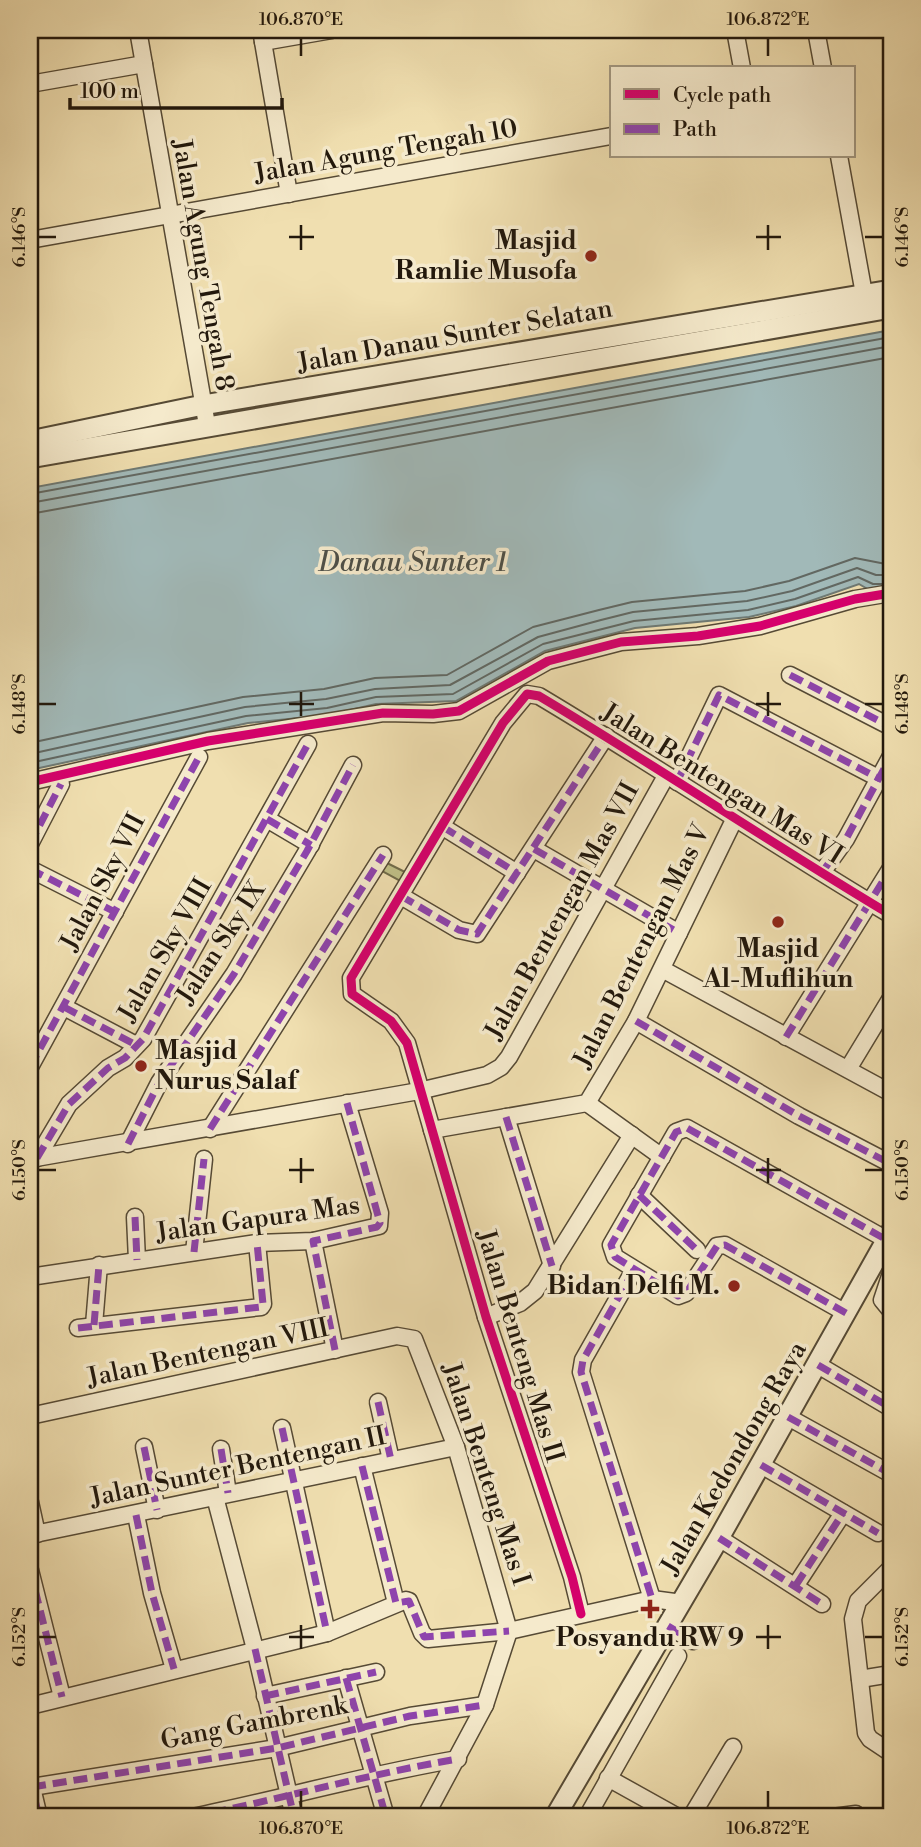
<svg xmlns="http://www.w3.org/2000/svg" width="921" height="1847" font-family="'Libre Bodoni',serif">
<rect width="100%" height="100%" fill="#f0dfb0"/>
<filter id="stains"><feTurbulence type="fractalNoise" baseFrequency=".00286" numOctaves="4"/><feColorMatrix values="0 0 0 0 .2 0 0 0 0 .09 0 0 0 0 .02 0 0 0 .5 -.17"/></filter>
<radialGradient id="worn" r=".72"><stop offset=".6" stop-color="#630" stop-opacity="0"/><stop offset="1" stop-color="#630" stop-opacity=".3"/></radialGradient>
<!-- green -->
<polygon fill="#c0c087" stroke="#716c4a" stroke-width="2" points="385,862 407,873 402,882 380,870"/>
<!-- water -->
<polygon fill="#a1b9b8" stroke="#6e7973" stroke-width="2" points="891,330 891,591 871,591 859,584 796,606 749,617 635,628 545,651 456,701 376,704 328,715 248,723 30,770 30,488"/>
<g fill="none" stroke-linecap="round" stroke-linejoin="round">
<!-- shore -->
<g stroke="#626862" stroke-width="2">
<polyline points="30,494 891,337"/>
<polyline points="30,503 891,346"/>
<polyline points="30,514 891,357"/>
<polyline points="30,743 243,697 324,689 375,678 447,675 533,627 599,610 632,602 745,591 789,581 855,558 891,565"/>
<polyline points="30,754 245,707 326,699 375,689 450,685 538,637 601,620 633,612 747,601 792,591 857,568 876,575 891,575"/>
<polyline points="30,763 246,716 327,708 376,697 453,694 543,644 634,621 748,610 795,599 858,577 873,584 886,584"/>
</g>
<defs>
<g id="minor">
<polyline points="138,30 207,425"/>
<polyline points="261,30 289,194"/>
<polyline points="735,30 742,68"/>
<polyline points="816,30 823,68"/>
<polyline points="263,42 332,30"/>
<polyline points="30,84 144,64"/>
<polyline points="839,156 864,294"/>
<polyline points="30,240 611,136"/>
<polyline points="790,675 891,727"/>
<polyline points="30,782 208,741 383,713 433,714 459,711 548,661 621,642 698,636 760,626 855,599 891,593"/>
<polyline points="677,782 719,695 880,779"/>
<polyline points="267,819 311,845"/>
<polyline points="443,827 517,873"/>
<polyline points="30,844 61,784"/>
<polyline points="534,849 679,933"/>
<polyline points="30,869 115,912"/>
<polyline points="823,871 846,839 891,756"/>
<polyline points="401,896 459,930 477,934 606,736"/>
<polyline points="662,969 891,1093"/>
<polyline points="64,1007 136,1045"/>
<polyline points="636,1021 799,1116 891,1164"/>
<polyline points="786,1037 891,868"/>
<polyline points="30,1067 199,757"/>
<polyline points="848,1069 891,998"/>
<polyline points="587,1103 662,1157"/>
<polyline points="506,1117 552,1266"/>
<polyline points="210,1129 383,855"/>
<polyline points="432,1130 587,1103 636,1021 734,820"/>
<polyline points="128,1144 159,1083 234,974 307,851 353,765"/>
<polyline points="37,1158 69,1104 108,1068 125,1058 143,1039 308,744"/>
<polyline points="30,1159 419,1091 487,1075 501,1067 509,1057 666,776"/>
<polyline points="639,1195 697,1250"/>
<polyline points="135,1217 137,1260"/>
<polyline points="313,1241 335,1350"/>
<polyline points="194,1252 204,1159"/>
<polyline points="634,1270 583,1360 581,1372 652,1599"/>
<polyline points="891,1273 882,1300 891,1311"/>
<polyline points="30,1277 257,1243 313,1241 379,1226 380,1213 347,1103"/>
<polyline points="846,1313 725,1245 717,1246 686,1293 678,1296 615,1257 611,1245 676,1132 687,1128 887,1240"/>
<polyline points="486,1317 520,1303 535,1291 632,1135"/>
<polyline points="94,1325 99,1265"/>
<polyline points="78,1328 261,1307 263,1304 257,1243"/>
<polyline points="818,1365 891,1408"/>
<polyline points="378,1402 391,1460"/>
<polyline points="30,1416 397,1336 414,1339 456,1447 509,1631 485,1705 425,1817"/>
<polyline points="788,1417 891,1474"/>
<polyline points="282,1428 327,1633"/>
<polyline points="144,1447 157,1510"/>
<polyline points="221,1449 228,1493"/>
<polyline points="761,1465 878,1533"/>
<polyline points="362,1466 396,1603"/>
<polyline points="215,1497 255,1649 294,1817"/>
<polyline points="30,1502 37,1534"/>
<polyline points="136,1515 152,1593 174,1669"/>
<polyline points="30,1535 456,1447"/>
<polyline points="719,1538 822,1604"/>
<polyline points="891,1568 858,1601 853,1619 866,1733 870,1739 891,1753"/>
<polyline points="30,1570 62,1697"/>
<polyline points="796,1585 843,1513"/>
<path d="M581,1614L572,1577L486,1317L407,1043L391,1021L352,994L351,978L503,723L527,694L539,696C658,767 772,844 891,915"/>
<polyline points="668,1626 693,1641"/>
<polyline points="346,1678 386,1817"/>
<polyline points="860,1679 891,1674"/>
<polyline points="265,1696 376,1672"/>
<polyline points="30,1706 327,1633 406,1600 409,1601 422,1633 428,1639 509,1631 652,1599 682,1603"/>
<polyline points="608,1778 678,1817"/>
<polyline points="30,1779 39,1817"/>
<polyline points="32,1787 277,1748 410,1716 485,1705"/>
<path d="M192,1817C281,1799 368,1774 458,1759"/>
<polyline points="587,1817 678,1656"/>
<polyline points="691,1817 733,1747"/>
<polyline points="833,1817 856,1814 856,1817"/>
</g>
<g id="tertiary">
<polyline points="30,441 203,405 891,290"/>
<polyline points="30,458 891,308"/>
<polyline points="555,1817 719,1538 891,1232"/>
</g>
</defs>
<!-- minor casing -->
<use href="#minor" stroke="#564a35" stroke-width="19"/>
<!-- tertiary casing -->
<use href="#tertiary" stroke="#564a35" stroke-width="23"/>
<!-- minor -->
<use href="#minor" stroke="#f5eacc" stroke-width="16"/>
<!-- tertiary -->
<use href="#tertiary" stroke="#f5eacc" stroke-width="19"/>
<!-- quiet -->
<g stroke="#8e44ad" stroke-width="7" stroke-dasharray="14 7" stroke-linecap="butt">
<polyline points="790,675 891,727"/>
<polyline points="677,782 719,695 880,779"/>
<polyline points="267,819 311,845"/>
<polyline points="443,827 517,873"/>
<polyline points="30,844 61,784"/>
<polyline points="534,849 679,933"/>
<polyline points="30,869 115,912"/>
<polyline points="823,871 846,839 891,756"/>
<polyline points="401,896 459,930 477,934 606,736 601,733"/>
<polyline points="64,1007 136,1045"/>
<polyline points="636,1021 799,1116 891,1164"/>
<polyline points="786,1037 891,868"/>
<polyline points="30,1067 199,757"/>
<polyline points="506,1117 552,1266"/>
<polyline points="210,1129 383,855"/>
<polyline points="128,1144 159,1083 234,974 307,851 353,765"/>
<polyline points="37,1158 69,1104 108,1068 125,1058 143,1039 308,744"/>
<polyline points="639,1195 697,1250"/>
<polyline points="135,1217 137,1260"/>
<polyline points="194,1252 204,1159"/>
<polyline points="634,1270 583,1360 581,1372 652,1599"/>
<polyline points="846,1313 725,1245 717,1246 686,1293 678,1296 615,1257 611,1245 676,1132 687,1128 887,1240"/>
<polyline points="94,1325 99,1265"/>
<polyline points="78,1328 261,1307 263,1304 257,1243"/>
<polyline points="335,1350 313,1241 377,1227 380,1223 347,1103"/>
<polyline points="818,1365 891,1408"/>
<polyline points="378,1402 391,1460"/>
<polyline points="788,1417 891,1474"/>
<polyline points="282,1428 327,1633"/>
<polyline points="144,1447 157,1510"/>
<polyline points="221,1449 228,1493"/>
<polyline points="761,1465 878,1533"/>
<polyline points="362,1466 396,1603 409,1601 424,1637 509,1631"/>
<polyline points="136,1515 152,1593 174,1669"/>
<polyline points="719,1538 822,1604"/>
<polyline points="30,1570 62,1697"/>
<polyline points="796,1585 843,1513"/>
<polyline points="668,1626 693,1641"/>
<polyline points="255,1649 294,1817"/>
<polyline points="346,1678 386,1817"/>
<polyline points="265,1696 376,1672"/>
<polyline points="30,1778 39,1817"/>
<polyline points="32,1787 277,1748 410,1716 485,1705"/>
<path d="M192,1817C281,1799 368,1774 458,1759"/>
</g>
<defs>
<g id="cycleway">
<polyline points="30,782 208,741 383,713 433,714 459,711 548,661 621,642 698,636 760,626 855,599 891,593"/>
<path d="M581,1614L572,1577L486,1317L407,1043L391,1021L352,994L351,978L503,723L527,694L539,696C658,767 772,844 891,915"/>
</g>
</defs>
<!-- cycleway casing -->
<use href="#cycleway" stroke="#f5eacc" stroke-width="13"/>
<!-- cycleway -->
<use href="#cycleway" stroke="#d6006c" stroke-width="9"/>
</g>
<!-- ticks -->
<path fill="none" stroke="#22180c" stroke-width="2.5" d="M301,38V56M768,38V56M301,225V250M768,225V250M38,237H56M289,237H314M756,237H781M865,237H883M301,692V716M768,692V716M38,704H56M289,704H314M756,704H781M865,704H883M301,1158V1183M768,1158V1183M38,1170H56M289,1170H314M756,1170H781M865,1170H883M301,1625V1649M768,1625V1649M38,1637H56M289,1637H314M756,1637H781M865,1637H883M301,1791V1808M768,1791V1808"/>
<!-- markers -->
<g fill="#8f2418" stroke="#f5eacc" stroke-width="2.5">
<circle cx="591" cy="256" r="7"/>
<circle cx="778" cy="922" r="7"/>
<circle cx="141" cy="1066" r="7"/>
<circle cx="734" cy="1286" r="7"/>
<path d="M646.5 1598.5h7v7h7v7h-7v7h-7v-7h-7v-7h7z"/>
</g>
<g text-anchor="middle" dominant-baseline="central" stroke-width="7" stroke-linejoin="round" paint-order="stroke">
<!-- street labels -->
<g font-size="26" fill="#22180c" stroke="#f5eacc">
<text transform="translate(386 151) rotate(-10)">Jalan Agung Tengah 10</text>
<text transform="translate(203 265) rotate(80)">Jalan Agung Tengah 8</text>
<text transform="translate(455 336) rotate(-10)">Jalan Danau Sunter Selatan</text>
<text transform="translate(722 784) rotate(32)">Jalan Bentengan Mas VI</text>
<text transform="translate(103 882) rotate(-62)">Jalan Sky VII</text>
<text transform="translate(562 911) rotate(-61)">Jalan Bentengan Mas VII</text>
<text transform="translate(221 943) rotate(-57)">Jalan Sky IX</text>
<text transform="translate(642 946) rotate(-63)">Jalan Bentengan Mas V</text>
<text transform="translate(165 950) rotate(-60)">Jalan Sky VIII</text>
<text transform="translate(258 1219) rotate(-8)">Jalan Gapura Mas</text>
<text transform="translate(520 1346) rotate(73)">Jalan Benteng Mas II</text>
<text transform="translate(208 1353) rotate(-12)">Jalan Bentengan VIII</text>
<text transform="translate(734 1458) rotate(-60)">Jalan Kedondong Raya</text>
<text transform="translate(238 1467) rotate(-12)">Jalan Sunter Bentengan II</text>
<text transform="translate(486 1474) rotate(72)">Jalan Benteng Mas I</text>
<text transform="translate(254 1723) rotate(-11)">Gang Gambrenk</text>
</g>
<!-- poi labels -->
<g font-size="26" font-weight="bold" fill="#22180c" stroke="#f5eacc" text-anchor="end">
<text x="577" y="241">Masjid<tspan x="577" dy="30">Ramlie Musofa</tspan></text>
<text x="778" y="949" text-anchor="middle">Masjid<tspan x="778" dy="30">Al-Muflihun</tspan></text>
<text x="155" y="1051" text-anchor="start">Masjid<tspan x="155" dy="30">Nurus Salaf</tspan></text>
<text x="720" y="1286">Bidan Delfi M.</text>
<text x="650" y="1638" text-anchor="middle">Posyandu RW 9</text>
</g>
<!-- water labels -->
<g font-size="28" font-style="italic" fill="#4e5048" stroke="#f5eacc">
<text x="412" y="562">Danau Sunter 1</text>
</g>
</g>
<!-- margin -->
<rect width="921" height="1847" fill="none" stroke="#f0dfb0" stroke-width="77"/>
<!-- legend -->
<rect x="610" y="66" width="245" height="91" fill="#f5eacc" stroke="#a1967f" stroke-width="2"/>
<rect x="624" y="89" width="35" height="10" fill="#d6006c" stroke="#a1967f" stroke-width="2"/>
<text x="673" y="102" font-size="21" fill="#22180c">Cycle path</text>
<rect x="624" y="124" width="35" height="10" fill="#8e44ad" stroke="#a1967f" stroke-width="2"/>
<text x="673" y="136" font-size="21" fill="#22180c">Path</text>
<!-- scale -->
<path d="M70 98v10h212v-10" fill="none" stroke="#22180c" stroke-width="3.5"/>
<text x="80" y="98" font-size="21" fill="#22180c" stroke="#f5eacc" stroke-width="5" paint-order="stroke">100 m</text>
<rect x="38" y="38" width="845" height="1770" fill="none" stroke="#22180c" stroke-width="2.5"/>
<g font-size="18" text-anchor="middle" fill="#22180c">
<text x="301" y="25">106.870°E</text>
<text x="768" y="25">106.872°E</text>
<text transform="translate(19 237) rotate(-90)" y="6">6.146°S</text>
<text transform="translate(902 237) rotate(-90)" y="6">6.146°S</text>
<text transform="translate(19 704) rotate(-90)" y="6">6.148°S</text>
<text transform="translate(902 704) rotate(-90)" y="6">6.148°S</text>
<text transform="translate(19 1170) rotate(-90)" y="6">6.150°S</text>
<text transform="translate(902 1170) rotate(-90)" y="6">6.150°S</text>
<text transform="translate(19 1637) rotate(-90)" y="6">6.152°S</text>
<text transform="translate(902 1637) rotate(-90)" y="6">6.152°S</text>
<text x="301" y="1834">106.870°E</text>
<text x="768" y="1834">106.872°E</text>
</g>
<rect width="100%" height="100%" filter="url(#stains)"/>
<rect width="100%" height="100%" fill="url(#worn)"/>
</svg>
